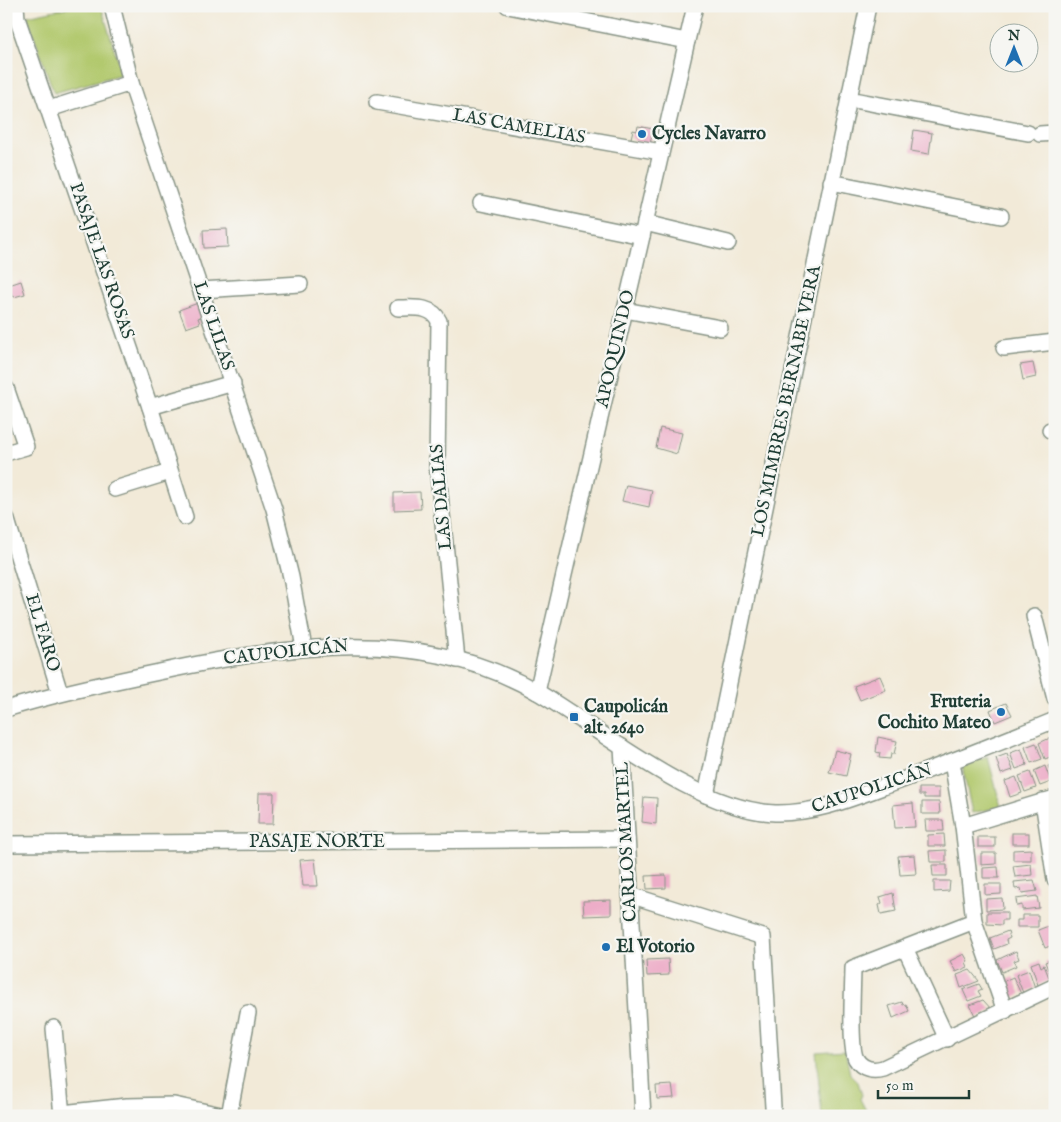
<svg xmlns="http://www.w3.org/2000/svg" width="1061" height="1122" font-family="'IM FELL English',serif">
<rect width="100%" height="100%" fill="#f6f6f2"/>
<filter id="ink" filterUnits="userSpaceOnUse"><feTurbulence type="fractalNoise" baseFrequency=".02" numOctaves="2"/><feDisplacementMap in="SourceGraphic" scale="10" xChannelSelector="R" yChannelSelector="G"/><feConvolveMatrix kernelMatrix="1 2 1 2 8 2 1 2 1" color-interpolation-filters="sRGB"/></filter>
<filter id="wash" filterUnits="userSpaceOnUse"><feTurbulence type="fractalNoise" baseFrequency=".0096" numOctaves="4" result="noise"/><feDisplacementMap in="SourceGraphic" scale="20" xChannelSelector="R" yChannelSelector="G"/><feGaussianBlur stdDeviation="1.12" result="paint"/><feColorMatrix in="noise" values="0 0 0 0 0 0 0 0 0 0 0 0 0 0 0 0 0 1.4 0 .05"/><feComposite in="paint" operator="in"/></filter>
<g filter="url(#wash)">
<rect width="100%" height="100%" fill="#f2ead8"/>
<!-- green -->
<g fill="#b2c96e" stroke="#688351">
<polygon points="75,6 101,6 122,74 54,93 27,16"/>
<polygon points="988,757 1001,807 972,813 962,765"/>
<polygon points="845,1050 850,1074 858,1082 862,1095 860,1099 869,1116 822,1116 816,1052"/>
</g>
<g id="blocks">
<!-- building -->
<g fill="#edadc8">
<polygon points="638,126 653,129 650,144 634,141 634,139 631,138 633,130 637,131"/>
<polygon points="914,130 932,133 929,154 911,151"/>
<polygon points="227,229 228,247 204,248 203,230"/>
<polygon points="21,281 25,294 14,297 11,293 7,293 10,300 6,302 6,286"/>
<polygon points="198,303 203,316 198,318 200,323 186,328 179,310"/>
<polygon points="1033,363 1036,377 1023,380 1020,365"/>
<polygon points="660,428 682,433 677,454 656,448"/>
<polygon points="626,485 652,490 649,507 622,501"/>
<polygon points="420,492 421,509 394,510 394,493"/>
<polygon points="880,676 886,690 860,700 854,686"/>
<polygon points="1006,703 1012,715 995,722 990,710"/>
<polygon points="878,737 897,741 894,754 891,754 890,759 879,758 880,753 876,752"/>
<polygon points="1050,738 1055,755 1045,759 1039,743"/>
<polygon points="1036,743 1042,759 1031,763 1025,747"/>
<polygon points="1021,749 1027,765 1016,769 1010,753"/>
<polygon points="835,750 851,754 846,776 829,772"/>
<polygon points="1007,754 1013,770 1001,774 996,758"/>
<polygon points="1055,763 1055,783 1048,766"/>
<polygon points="1045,766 1051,782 1040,786 1034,771"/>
<polygon points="1030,772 1036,788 1025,792 1019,776"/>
<polygon points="1016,777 1022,793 1010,797 1005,781"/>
<polygon points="919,788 939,788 939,798 924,798 924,795 919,795"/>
<polygon points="259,793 274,793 273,824 258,824"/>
<polygon points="644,797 657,798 656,824 642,822"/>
<polygon points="922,802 939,802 940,814 922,814"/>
<polygon points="913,803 915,827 895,828 893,805"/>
<polygon points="925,820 943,820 944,831 926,831"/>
<rect x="1012" y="833" width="17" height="11"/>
<polygon points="944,834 945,846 928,846 928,835"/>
<rect x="978" y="837" width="17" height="10"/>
<polygon points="1031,849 1031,860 1013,860 1013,850"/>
<polygon points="946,850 946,862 930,862 929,851"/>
<polygon points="981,853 996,853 996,864 981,865"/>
<polygon points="914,855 916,874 900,875 898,856"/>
<polygon points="315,859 318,886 303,886 300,860"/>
<polygon points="1031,864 1032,875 1015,877 1013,866"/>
<polygon points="932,865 947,865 947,876 933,876"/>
<polygon points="998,867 999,878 983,878 983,868"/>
<polygon points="666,875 666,888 647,889 646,876"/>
<polygon points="1034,880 1037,891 1022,893 1021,888 1015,889 1014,882"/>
<polygon points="934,881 950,881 949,891 934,892"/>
<polygon points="985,884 1001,884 1001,894 985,895"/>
<polygon points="893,893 896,911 881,914 879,905 882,903 880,897"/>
<polygon points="1037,896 1039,908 1022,910 1022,905 1017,906 1016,899"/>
<polygon points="1002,898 1003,909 986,910 986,899"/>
<polygon points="611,900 611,915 584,916 583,901"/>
<polygon points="987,912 1007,912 1007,920 1002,920 1002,925 987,924"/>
<polygon points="1022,915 1038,915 1038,927 1017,927 1017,920 1022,920"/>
<polygon points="1051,925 1055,934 1055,944 1045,948 1038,930"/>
<polygon points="1008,931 1010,938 1006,940 1007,944 994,949 990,938"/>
<polygon points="1016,951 1019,959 1014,961 1016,966 1002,972 997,960"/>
<polygon points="964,954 968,961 966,962 968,967 956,972 950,961"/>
<polygon points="1055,958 1055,977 1052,979 1045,962"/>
<polygon points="668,959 669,975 647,976 646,960"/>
<polygon points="1039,961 1041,967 1044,965 1050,980 1038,985 1031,964"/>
<polygon points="970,970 979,981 961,988 957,975"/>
<polygon points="1029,970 1035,988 1023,993 1016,975"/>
<polygon points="1013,977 1021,994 1009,999 1002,982"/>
<polygon points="979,984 982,989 978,991 981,996 968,1001 963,990"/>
<polygon points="983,1000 992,1010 976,1018 970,1005"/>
<polygon points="902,1002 903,1005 906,1004 909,1011 893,1018 889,1006"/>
<polygon points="672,1085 674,1098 657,1099 656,1086"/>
</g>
</g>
</g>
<g filter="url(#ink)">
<use href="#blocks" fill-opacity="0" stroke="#889486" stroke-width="1"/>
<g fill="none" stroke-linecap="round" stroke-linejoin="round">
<defs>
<g id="minor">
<polyline points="16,6 17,18 150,407 185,517"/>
<polyline points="112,6 131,83 274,509 291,577 304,648"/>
<polyline points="508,6 687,41"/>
<polyline points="849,99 1028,133"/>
<polyline points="377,102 661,152"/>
<polyline points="49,109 131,83"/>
<polyline points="1040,134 1055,133"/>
<polyline points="831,182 1001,216"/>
<polyline points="481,203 642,236"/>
<polyline points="645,223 728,243"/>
<polyline points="201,290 300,284"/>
<path d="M398,308C413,308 432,305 439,321L437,465L457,660"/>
<polyline points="625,310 720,328"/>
<polyline points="1004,348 1055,342"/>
<polyline points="6,388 26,447 6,453"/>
<polyline points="150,407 233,383"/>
<polyline points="1050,430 1055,429"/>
<polyline points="115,489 170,472"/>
<polyline points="6,517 60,693"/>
<polyline points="1034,616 1055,699"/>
<polyline points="537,692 695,6"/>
<path d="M6,709C58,693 110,682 164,671C287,645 424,625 539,693C606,733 697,810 775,813C817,814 855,797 894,783C948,763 1001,742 1055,720"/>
<polyline points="622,747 643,1116"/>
<polyline points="952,762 963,826 974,921 1005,1011"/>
<polyline points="706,795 868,6"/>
<polyline points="1043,801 1055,880"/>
<polyline points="963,826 1055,798"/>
<polyline points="6,844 627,839"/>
<polyline points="630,895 763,937 773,1107"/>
<path d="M974,921L853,968C853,986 849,1046 856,1059C862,1069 873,1071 883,1068L1055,986"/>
<polyline points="905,948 947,1039"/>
<polyline points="54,1028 62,1116"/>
<polyline points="62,1113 127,1106 174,1105 226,1116"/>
<polyline points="229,1116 248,1013"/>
</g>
</defs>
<!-- minor casing -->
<use href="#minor" stroke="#889486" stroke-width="18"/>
<!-- minor -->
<use href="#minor" stroke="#fff" stroke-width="15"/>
</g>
</g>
<!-- markers -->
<g fill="#1f6fb2" stroke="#f6f6f2" stroke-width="2">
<circle cx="642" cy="134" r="5"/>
<circle cx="1001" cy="712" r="5"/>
<rect x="569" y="712" width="10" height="10" rx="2.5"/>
<circle cx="606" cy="947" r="5"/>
</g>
<g text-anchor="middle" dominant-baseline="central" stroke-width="4.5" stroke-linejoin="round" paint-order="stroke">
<!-- street labels -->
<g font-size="18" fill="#1f3d34" stroke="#f6f6f2">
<text transform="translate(519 127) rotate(10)">LAS CAMELIAS</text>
<text transform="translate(101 261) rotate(71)">PASAJE LAS ROSAS</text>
<text transform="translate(213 326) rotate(71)">LAS LILAS</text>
<text transform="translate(616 349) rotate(-77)">APOQUINDO</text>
<text transform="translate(787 401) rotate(-78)">LOS MIMBRES BERNABE VERA</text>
<text transform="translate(442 497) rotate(-95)">LAS DALIAS</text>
<text transform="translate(42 633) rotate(73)">EL FARO</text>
<text transform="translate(286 653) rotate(-6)">CAUPOLICÁN</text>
<text transform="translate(872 789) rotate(-18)">CAUPOLICÁN</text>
<text x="317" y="842">PASAJE NORTE</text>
<text transform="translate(627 842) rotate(-93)">CARLOS MARTEL</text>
</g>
<!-- poi labels -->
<g font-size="18" font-weight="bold" fill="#1f3d34" stroke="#f6f6f2" text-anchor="start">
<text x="652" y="134">Cycles Navarro</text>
<text x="991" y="702" text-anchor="end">Fruteria<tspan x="991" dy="21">Cochito Mateo</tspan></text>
<text x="584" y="707">Caupolicán<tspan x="584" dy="21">alt. 2640</tspan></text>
<text x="616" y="947">El Votorio</text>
</g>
</g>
<!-- margin -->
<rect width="1061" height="1122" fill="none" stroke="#f6f6f2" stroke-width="25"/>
<!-- north arrow -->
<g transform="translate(1014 48)"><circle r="24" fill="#f6f6f2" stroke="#a0aca6"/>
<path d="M0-4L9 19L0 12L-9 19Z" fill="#1f6fb2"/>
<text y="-8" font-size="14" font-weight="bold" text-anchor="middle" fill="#1f3d34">N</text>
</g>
<!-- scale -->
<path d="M878 1090v8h91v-8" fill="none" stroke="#1f3d34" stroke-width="2.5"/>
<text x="886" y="1090" font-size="15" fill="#1f3d34" stroke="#f6f6f2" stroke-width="4" paint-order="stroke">50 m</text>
</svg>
